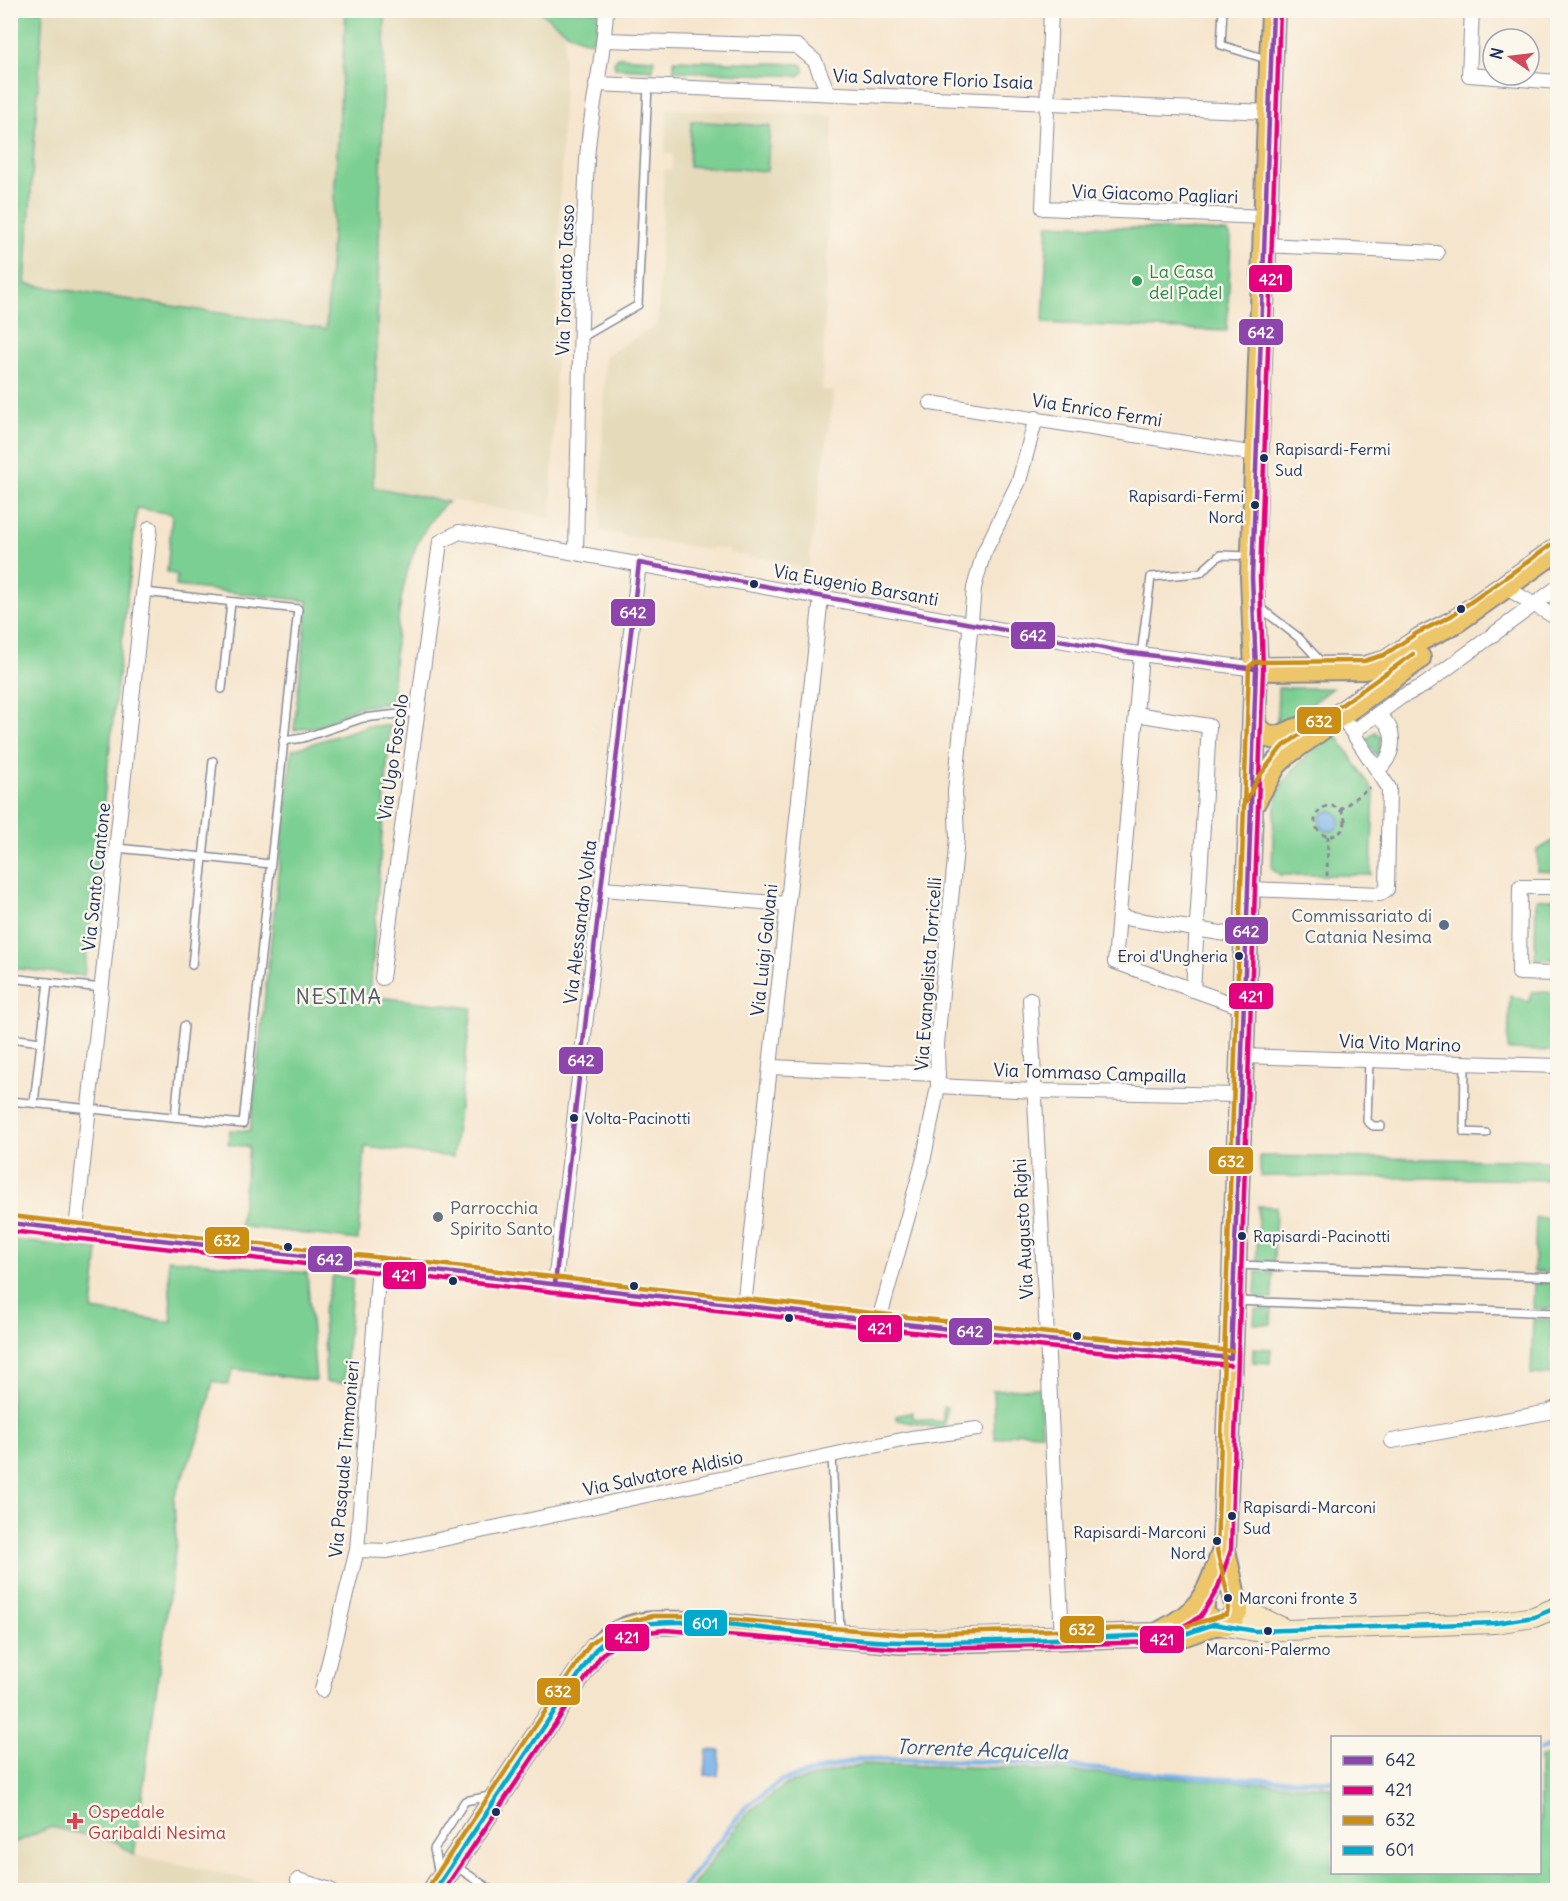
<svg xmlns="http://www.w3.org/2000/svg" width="1568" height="1901" font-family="Delius,sans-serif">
<rect width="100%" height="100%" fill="#fbf7ec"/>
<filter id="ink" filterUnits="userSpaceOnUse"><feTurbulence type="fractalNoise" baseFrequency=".0167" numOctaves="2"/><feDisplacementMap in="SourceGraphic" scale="12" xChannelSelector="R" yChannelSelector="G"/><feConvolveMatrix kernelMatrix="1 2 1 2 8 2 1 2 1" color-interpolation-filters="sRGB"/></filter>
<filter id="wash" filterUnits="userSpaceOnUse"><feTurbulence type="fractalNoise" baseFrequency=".008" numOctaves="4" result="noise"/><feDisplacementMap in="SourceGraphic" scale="24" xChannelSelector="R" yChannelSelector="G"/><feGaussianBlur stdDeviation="1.35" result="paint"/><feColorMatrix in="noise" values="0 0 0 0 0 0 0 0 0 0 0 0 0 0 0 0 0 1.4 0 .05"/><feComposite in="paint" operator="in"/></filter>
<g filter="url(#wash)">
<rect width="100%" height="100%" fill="#f6e5cd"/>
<!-- built -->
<g fill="#e5daba">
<polygon points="43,11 346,11 327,329 25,284"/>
<polygon points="385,11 539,11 565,32 551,518 373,487"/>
<polygon points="667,109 833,116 822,390 834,391 808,569 786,565 786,562 729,553 729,550 712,547 711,550 600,531 605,356 658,324 664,170 672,170 673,155 665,154"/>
<polygon points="147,1771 135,1855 297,1890 11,1890 11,1786"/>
</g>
<!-- green -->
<g fill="#7bcf92" stroke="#4b7f78" stroke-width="1.5">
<path d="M11,10L43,11L25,284L326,329L346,11H385L373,487L448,502C396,544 396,640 392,703L357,707L322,725L294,730L308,601L176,586L177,575L167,572L172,514L137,508L84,976L11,968Z"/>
<path d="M539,11H598L597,33L591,42C570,37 556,24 539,11Z"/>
<polygon points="618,57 654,59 653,70 615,68 614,62"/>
<polygon points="674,60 800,64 803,65 804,71 799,76 674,71"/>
<polygon points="691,121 770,126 767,171 689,166"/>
<polygon points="1048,224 1227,232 1231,239 1227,331 1043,323"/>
<polygon points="1278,688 1332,688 1282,726 1277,723"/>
<polygon points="367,726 390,726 370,996 472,1008 453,1157 365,1147 358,1240 240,1226 249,1147 228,1144 230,1130 250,1131 292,750"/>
<polygon points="1375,732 1380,736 1379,754 1377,756 1366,740"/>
<path d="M1332,736H1337L1374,792L1371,875H1280L1272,869C1275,792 1268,785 1332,736Z"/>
<polygon points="1557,839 1557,872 1537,871 1537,850"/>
<polygon points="1536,899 1557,899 1557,959 1535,959"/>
<polygon points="1532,992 1557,992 1557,1051 1508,1050 1510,995 1529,1002"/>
<polygon points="1260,1156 1557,1161 1557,1180 1260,1176"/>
<polygon points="1258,1206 1276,1207 1274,1261 1257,1261"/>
<polygon points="1536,1218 1556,1218 1554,1272 1534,1272"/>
<polygon points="11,1240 98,1250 92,1310 172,1322 168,1259 307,1273 316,1381 233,1369 228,1385 213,1381 203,1426 174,1498 176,1544 134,1855 116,1842 51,1827 11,1844"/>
<polygon points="1256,1272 1273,1273 1272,1299 1255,1299"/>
<polygon points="333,1276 353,1278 344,1383 326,1382 323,1312"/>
<polygon points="1534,1282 1553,1283 1552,1309 1533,1309"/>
<polygon points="1255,1309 1272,1309 1271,1324 1254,1324"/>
<polygon points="1533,1319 1552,1320 1550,1375 1531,1374"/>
<polygon points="1253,1348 1271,1349 1270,1363 1253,1362"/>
<polygon points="1039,1388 1042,1433 1020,1432 995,1439 993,1390"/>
<polygon points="943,1407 947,1407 944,1429 898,1420 896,1416 913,1412 913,1418 943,1422"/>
<polygon points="1557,1751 1557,1890 689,1890 748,1812 787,1784 862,1764 1003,1768 1332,1787 1332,1872 1540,1872 1540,1758"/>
</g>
<!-- water -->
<g fill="#7ab3ea" stroke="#4a71a4" stroke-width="1.5">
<circle cx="1330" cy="821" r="10"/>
<polygon points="707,1750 720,1751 718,1776 705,1775"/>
</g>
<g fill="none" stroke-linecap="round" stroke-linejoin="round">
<!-- stream -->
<g stroke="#7ab3ea" stroke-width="5">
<polyline points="1540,1750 1558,1743"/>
<polyline points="681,1890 745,1808 781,1781 860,1759 1002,1762 1217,1778 1332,1781"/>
</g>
</g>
</g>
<g filter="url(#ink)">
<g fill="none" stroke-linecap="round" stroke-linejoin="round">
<defs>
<g id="lane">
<polyline points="1223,10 1221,45 1266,59"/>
<polyline points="581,338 638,305 648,85"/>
<polyline points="1258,606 1298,637 1323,664"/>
<polyline points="1141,655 1151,577 1200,573 1220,555 1249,556"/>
<polyline points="222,689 231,602"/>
<polyline points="283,741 303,738 363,718 417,712"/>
<polyline points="117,848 270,864"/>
<polyline points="192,965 213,761"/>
<polyline points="10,978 102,988"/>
<polyline points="10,1038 41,1042"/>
<polyline points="1369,1060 1367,1121 1373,1126 1381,1126"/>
<polyline points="1465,1063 1464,1132 1486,1133"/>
<polyline points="10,1101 243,1124 298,609 144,592"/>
<polyline points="34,1103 48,982"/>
<polyline points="175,1117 184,1026"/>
<polyline points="1236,1265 1558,1277"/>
<polyline points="1235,1301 1558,1313"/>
<polyline points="832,1455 840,1632"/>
<polyline points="454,1865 491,1890"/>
<polyline points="439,1875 434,1849 465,1801 490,1796"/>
</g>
<g id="street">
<polyline points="1051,10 1043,208 1265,217"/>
<polyline points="1472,10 1469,75 1558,82"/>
<polyline points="605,40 797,46 815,61 828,93"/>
<polyline points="596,84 1269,112"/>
<polyline points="1264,245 1437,253"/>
<polyline points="931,403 1256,454"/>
<path d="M576,552C579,421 580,290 587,160C590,109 604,61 606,10"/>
<polyline points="1505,587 1558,619"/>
<polyline points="1141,655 1115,962 1244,1008"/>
<polyline points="1136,714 1209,726 1193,990"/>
<polyline points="1353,732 1401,697 1423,686 1558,587"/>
<path d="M1374,765H1383C1396,749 1396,724 1376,715"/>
<polyline points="1558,887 1520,887 1519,973 1558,974"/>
<polyline points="603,889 787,904"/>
<polyline points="1248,889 1380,894 1387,889 1389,788 1341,715"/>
<polyline points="1119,917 1246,937"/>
<polyline points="382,978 440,542 459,532 1125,652 1256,669"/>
<polyline points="1030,999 1062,1637"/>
<polyline points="1242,1056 1558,1066"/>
<polyline points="770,1067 938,1074"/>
<polyline points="938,1086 1034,1091 1240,1095"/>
<polyline points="76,1230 150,528"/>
<polyline points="555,1284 639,563"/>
<polyline points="744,1306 821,597"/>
<polyline points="879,1320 923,1162 938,1086 937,1044 957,838 955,792 974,588 983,555 1019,481 1036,418"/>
<polyline points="1392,1441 1548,1412 1558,1407"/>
<polyline points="357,1550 387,1551 911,1438 977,1429"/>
<polyline points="322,1690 357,1550 379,1264"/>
<polyline points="298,1880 330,1890"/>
</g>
<g id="secondary">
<polyline points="10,1223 1048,1340 1231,1358"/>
<polyline points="1237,1601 1248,1612 1281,1627"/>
<polyline points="1221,1625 1255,1631 1495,1623 1534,1617 1558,1607"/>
</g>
<g id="primary">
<polyline points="1256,669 1365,668 1387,662 1421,639 1455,622 1558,549"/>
<path d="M1254,727C1280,750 1285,728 1312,726"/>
<polyline points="1254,802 1275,765 1286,754 1419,658"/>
<polyline points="1203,1601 1203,1615 1214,1624 1229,1623 1237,1610 1224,1550 1256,669 1252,577 1273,10"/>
<path d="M1160,1633C1205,1610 1207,1594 1224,1550"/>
<path d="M435,1890L596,1649C627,1618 652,1623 693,1623L901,1642L1185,1634L1214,1624"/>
</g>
</defs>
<!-- lane casing -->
<use href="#lane" stroke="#888a96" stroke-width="10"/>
<!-- street casing -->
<use href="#street" stroke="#888a96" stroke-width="16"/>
<!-- secondary casing -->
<use href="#secondary" stroke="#888a96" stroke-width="22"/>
<!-- primary casing -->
<use href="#primary" stroke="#888a96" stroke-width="26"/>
<!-- path -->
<g stroke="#888a96" stroke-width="3" stroke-dasharray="4.5 4.5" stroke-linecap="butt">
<circle cx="1330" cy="821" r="15"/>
<polyline points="1340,810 1370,787"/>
<polyline points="1327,876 1328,836"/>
</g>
<!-- lane -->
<use href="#lane" stroke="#fff" stroke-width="7"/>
<!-- street -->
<use href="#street" stroke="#fff" stroke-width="14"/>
<!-- secondary -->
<use href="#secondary" stroke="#f7e8c3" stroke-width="20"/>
<!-- primary -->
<use href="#primary" stroke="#ecc669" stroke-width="22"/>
<defs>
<g id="bus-1">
<polyline points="10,1223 1048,1340 1231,1358 1256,669 1252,577 1273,10"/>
<polyline points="555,1284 639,563 1125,652 1256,669"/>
</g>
<g id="bus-2">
<polyline points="10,1231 1047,1347 1230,1365"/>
<polyline points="444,1890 602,1654 632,1634 665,1630 901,1649 1157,1642 1201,1616 1217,1590 1231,1550 1263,669 1260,577 1280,10"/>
</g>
<g id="bus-3">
<polyline points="1244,805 1258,778 1281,748 1413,654"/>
<polyline points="11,1216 1049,1333 1232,1351"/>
<polyline points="429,1886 590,1644 616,1625 652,1616 694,1616 901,1634 1184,1627 1227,1614 1229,1601 1217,1550 1249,667 1255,662 1364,661 1384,655 1417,633 1451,616 1554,543"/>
</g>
<path id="bus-4" d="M435,1890L596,1649C613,1634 630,1625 653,1623C736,1617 819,1641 902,1642C996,1643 1091,1637 1185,1634L1214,1624L1255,1631L1495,1623L1534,1617L1558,1607"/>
</defs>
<!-- bus-1 casing -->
<use href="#bus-1" stroke="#fbf7ec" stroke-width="9"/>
<!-- bus-2 casing -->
<use href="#bus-2" stroke="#fbf7ec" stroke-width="9"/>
<!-- bus-3 casing -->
<use href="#bus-3" stroke="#fbf7ec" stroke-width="9"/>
<!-- bus-4 casing -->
<use href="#bus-4" stroke="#fbf7ec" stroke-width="9"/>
<!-- bus-1 -->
<use href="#bus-1" stroke="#8e44ad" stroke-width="4.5"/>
<!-- bus-2 -->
<use href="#bus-2" stroke="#e5007d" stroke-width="4.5"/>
<!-- bus-3 -->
<use href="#bus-3" stroke="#cb8e13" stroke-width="4.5"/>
<!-- bus-4 -->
<use href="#bus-4" stroke="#00a9ce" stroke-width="4.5"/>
</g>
</g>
<!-- markers -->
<circle fill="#2e9e5b" stroke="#fbf7ec" stroke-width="2" cx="1137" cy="281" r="6"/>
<g fill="#1b2f5e" stroke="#fbf7ec" stroke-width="2">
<circle cx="1264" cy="458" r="5"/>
<circle cx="1255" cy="505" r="5"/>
<circle cx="754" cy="584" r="5"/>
<circle cx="1461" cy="609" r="5"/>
<circle cx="1239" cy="956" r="5"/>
<circle cx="574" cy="1118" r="5"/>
<circle cx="1242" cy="1236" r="5"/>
<circle cx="288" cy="1247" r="5"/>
<circle cx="453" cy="1281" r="5"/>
<circle cx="634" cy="1286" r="5"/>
<circle cx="789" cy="1318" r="5"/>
<circle cx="1077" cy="1336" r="5"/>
<circle cx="1232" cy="1516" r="5"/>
<circle cx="1217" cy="1541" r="5"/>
<circle cx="1228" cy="1598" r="5"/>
<circle cx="1268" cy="1631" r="5"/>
<circle cx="496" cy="1812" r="5"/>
</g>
<circle fill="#5c6f8a" stroke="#fbf7ec" stroke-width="2" cx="1444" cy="925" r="6"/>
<circle fill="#6b7280" stroke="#fbf7ec" stroke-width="2" cx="438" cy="1217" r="6"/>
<path fill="#e0444e" stroke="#fbf7ec" stroke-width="2" d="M72 1812h6v6h6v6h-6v6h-6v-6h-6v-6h6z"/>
<g text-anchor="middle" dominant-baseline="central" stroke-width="5" stroke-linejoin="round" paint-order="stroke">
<!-- bus labels -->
<g font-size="16" fill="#1b2f5e" stroke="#fbf7ec" text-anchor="start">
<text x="1275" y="449">Rapisardi-Fermi<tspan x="1275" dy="21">Sud</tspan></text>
<text x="1244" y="496" text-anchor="end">Rapisardi-Fermi<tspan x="1244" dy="21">Nord</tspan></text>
<text x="1228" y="956" text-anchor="end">Eroi d'Ungheria</text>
<text x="585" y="1118">Volta-Pacinotti</text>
<text x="1253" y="1236">Rapisardi-Pacinotti</text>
<text x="1243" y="1507">Rapisardi-Marconi<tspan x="1243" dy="21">Sud</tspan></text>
<text x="1206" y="1532" text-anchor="end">Rapisardi-Marconi<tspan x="1206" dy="21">Nord</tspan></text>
<text x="1239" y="1598">Marconi fronte 3</text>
<text x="1268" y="1649" text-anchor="middle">Marconi-Palermo</text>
</g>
<!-- street labels -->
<g font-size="18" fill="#1b2f5e" stroke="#fbf7ec">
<text transform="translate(933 79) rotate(2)">Via Salvatore Florio Isaia</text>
<text transform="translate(1155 194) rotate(2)">Via Giacomo Pagliari</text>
<text transform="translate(565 280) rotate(-88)">Via Torquato Tasso</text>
<text transform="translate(1097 410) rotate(9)">Via Enrico Fermi</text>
<text transform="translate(856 585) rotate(10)">Via Eugenio Barsanti</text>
<text transform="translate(393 757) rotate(-82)">Via Ugo Foscolo</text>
<text transform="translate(96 877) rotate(-84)">Via Santo Cantone</text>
<text transform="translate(580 922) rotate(-83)">Via Alessandro Volta</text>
<text transform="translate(764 950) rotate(-84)">Via Luigi Galvani</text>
<text transform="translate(928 974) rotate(-86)">Via Evangelista Torricelli</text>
<text transform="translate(1400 1043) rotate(2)">Via Vito Marino</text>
<text transform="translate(1090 1073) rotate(2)">Via Tommaso Campailla</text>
<text transform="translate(1023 1229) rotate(-93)">Via Augusto Righi</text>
<text transform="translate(344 1459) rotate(-85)">Via Pasquale Timmonieri</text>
<text transform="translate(663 1473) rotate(-12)">Via Salvatore Aldisio</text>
</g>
<!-- leisure labels -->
<g font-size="18" fill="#27864d" stroke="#fbf7ec" text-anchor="start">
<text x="1149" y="271">La Casa<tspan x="1149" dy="21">del Padel</tspan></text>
</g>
<!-- service labels -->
<g font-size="18" fill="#4e5e75" stroke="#fbf7ec" text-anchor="end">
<text x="1432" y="915">Commissariato di<tspan x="1432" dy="21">Catania Nesima</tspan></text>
</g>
<!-- worship labels -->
<g font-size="18" fill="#5b616d" stroke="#fbf7ec" text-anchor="start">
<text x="450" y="1207">Parrocchia<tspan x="450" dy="21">Spirito Santo</tspan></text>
</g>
<!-- health labels -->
<g font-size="18" fill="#be3a42" stroke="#fbf7ec" text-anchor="start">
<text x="88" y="1811">Ospedale<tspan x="88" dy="21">Garibaldi Nesima</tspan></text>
</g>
<!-- water labels -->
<g font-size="20" font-style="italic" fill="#385788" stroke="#fbf7ec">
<text transform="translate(982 1749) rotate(2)">Torrente Acquicella</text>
</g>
<!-- quarter labels -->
<g font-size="21" letter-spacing="1.5" fill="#555869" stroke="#fbf7ec">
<text x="339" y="996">NESIMA</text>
</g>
</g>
<g stroke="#fbf7ec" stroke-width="2">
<rect x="1248" y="264" width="45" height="29" rx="6" fill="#e5007d"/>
<rect x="1238" y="318" width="46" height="28" rx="6" fill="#8e44ad"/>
<rect x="610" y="598" width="46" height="29" rx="6" fill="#8e44ad"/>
<rect x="1010" y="621" width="46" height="29" rx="6" fill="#8e44ad"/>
<rect x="1296" y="706" width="46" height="29" rx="6" fill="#cb8e13"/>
<rect x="1224" y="916" width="45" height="29" rx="6" fill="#8e44ad"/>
<rect x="1228" y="982" width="46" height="28" rx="6" fill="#e5007d"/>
<rect x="558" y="1046" width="46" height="29" rx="6" fill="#8e44ad"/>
<rect x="1208" y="1146" width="46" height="29" rx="6" fill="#cb8e13"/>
<rect x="204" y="1226" width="46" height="29" rx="6" fill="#cb8e13"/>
<rect x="307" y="1245" width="46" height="28" rx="6" fill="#8e44ad"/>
<rect x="382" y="1261" width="45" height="29" rx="6" fill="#e5007d"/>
<rect x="857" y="1314" width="46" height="29" rx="6" fill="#e5007d"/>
<rect x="948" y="1317" width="45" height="29" rx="6" fill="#8e44ad"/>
<rect x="683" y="1609" width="45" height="28" rx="6" fill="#00a9ce"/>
<rect x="1059" y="1615" width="46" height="29" rx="6" fill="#cb8e13"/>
<rect x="604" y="1623" width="46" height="29" rx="6" fill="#e5007d"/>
<rect x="1139" y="1625" width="46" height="29" rx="6" fill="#e5007d"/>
<rect x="536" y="1677" width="45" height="29" rx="6" fill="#cb8e13"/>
</g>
<g font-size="16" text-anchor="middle" font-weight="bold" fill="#fff">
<text x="1271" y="285">421</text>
<text x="1261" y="338">642</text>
<text x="633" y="618">642</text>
<text x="1033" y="641">642</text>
<text x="1319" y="727">632</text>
<text x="1246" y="937">642</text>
<text x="1251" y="1002">421</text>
<text x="581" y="1066">642</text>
<text x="1231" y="1167">632</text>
<text x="227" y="1246">632</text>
<text x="330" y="1265">642</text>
<text x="404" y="1281">421</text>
<text x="880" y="1334">421</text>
<text x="970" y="1337">642</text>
<text x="705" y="1629">601</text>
<text x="1082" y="1635">632</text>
<text x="627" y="1643">421</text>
<text x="1162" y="1645">421</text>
<text x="558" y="1697">632</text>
</g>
<!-- margin -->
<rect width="1568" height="1901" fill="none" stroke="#fbf7ec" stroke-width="36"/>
<!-- legend -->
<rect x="1331" y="1736" width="210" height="138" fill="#fbf7ec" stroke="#a1a7b3" stroke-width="1.5"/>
<rect x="1343" y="1756" width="30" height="9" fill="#8e44ad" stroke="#a1a7b3" stroke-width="1.5"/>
<text x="1385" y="1766" font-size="18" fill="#1b2f5e">642</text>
<rect x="1343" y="1786" width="30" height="9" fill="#e5007d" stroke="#a1a7b3" stroke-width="1.5"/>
<text x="1385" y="1796" font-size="18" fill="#1b2f5e">421</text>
<rect x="1343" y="1816" width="30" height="9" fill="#cb8e13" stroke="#a1a7b3" stroke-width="1.5"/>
<text x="1385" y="1826" font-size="18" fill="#1b2f5e">632</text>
<rect x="1343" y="1846" width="30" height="9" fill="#00a9ce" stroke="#a1a7b3" stroke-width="1.5"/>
<text x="1385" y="1856" font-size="18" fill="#1b2f5e">601</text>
<!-- north arrow -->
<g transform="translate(1511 57) rotate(284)"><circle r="28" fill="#fbf7ec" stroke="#a1a7b3" stroke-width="1.5"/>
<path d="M0-4.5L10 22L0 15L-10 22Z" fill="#d1495b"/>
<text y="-9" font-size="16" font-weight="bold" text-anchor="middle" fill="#1b2f5e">N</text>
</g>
</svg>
